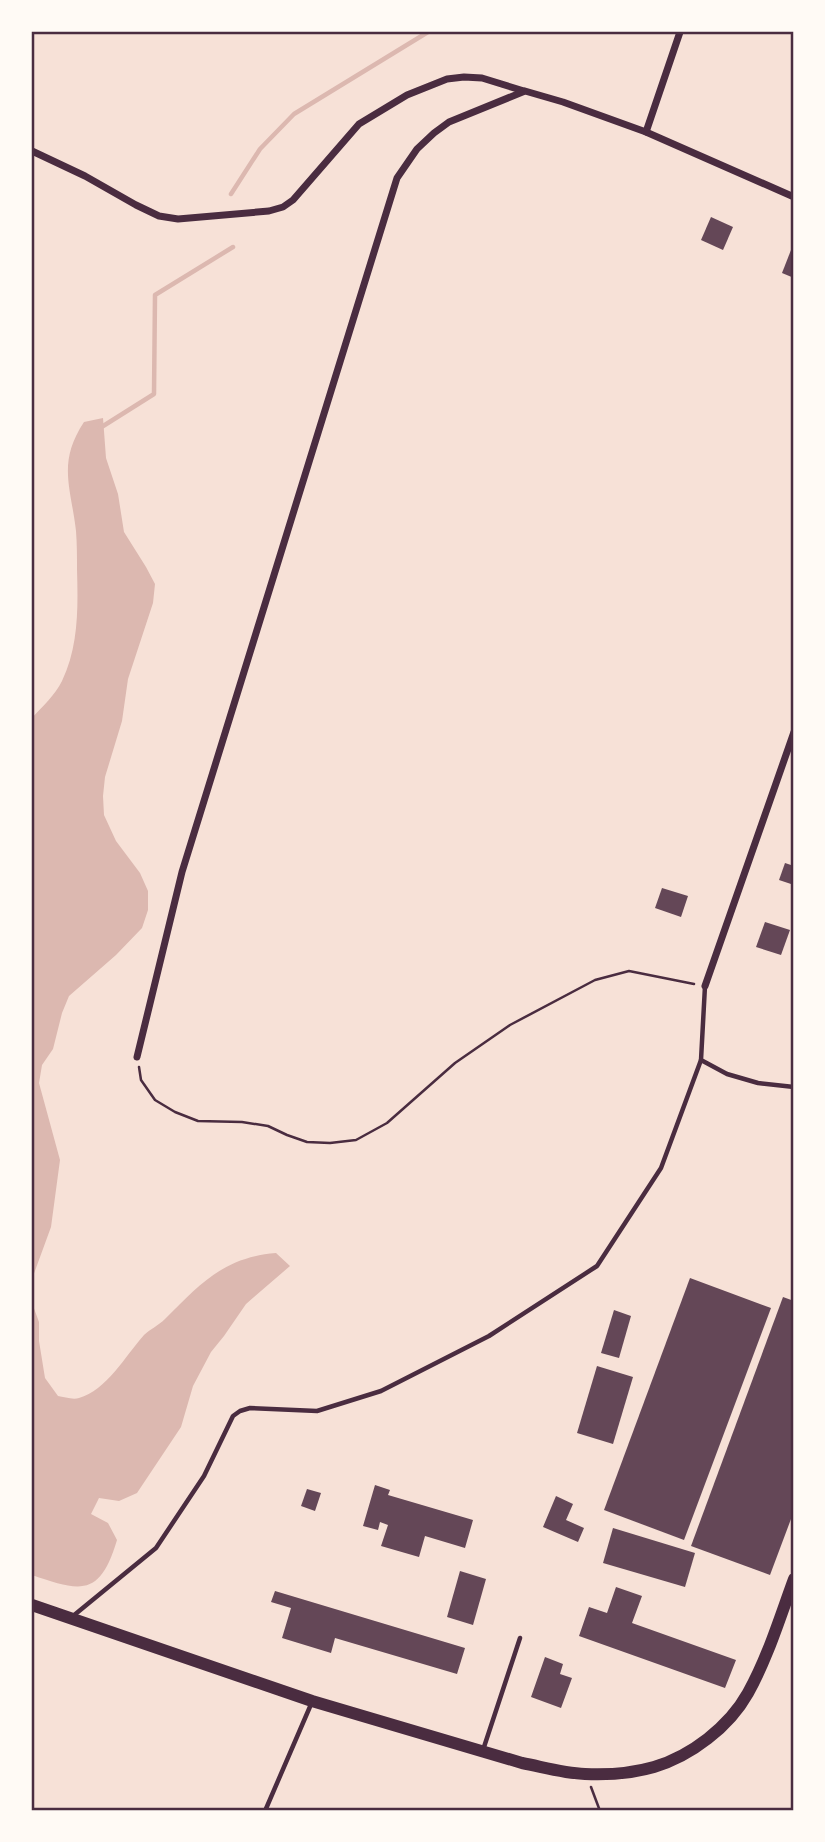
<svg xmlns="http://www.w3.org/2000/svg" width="825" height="1842" font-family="'PT Sans',sans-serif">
<rect width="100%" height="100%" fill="#f7e1d7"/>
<!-- water -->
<g fill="#dcb8b0">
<path d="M103,418L106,458L118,494L124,532L146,567L155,584L153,603L128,679L122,721L105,777L103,796L104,815L116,841L140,873L148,891V910L142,928L116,955L69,996L62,1013L53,1049L42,1065L39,1083L60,1160L51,1227L32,1279V718C42,707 55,695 62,681C79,646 78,606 77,569C77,557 77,544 76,531C71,487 57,463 84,422Z"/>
<path d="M276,1253L290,1266L246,1304L224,1336L211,1352L193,1386L181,1427L137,1493L119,1501L99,1498L91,1514L108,1523L117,1540C100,1597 81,1592 32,1575V1295V1303L39,1322V1341L45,1378L58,1396C64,1397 73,1400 79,1398C106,1391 126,1355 144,1335C150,1329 158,1326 165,1319C200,1284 224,1257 276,1253Z"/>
</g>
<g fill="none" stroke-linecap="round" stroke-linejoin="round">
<!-- stream -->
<g stroke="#dcb8b0" stroke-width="4.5">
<polyline points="231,194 260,149 294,114 428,32"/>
<polyline points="100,428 154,394 155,295 233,247"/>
</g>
</g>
<!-- building -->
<g fill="#644757">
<polygon points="711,217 733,227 723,250 701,240"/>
<polygon points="791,250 794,251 794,278 782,273"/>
<polygon points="785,863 794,866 794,885 779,880"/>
<polygon points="662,888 688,896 681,917 655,908"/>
<polygon points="765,922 790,930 781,955 756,947"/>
<polygon points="690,1278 771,1308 684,1540 604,1510"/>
<polygon points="783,1297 794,1301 794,1511 770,1575 691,1546"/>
<polygon points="614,1310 631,1316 619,1358 601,1353"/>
<polygon points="597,1366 633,1377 613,1444 577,1433"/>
<polygon points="375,1485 390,1490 388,1495 473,1520 465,1548 425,1536 419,1557 381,1546 388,1525 380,1522 378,1530 363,1526"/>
<polygon points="307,1489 321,1493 315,1511 301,1506"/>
<polygon points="556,1496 573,1504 566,1520 584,1528 578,1542 543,1527"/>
<polygon points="613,1528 695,1553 685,1587 603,1563"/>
<polygon points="460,1571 486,1579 473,1625 447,1617"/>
<polygon points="616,1587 642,1596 632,1623 736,1660 725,1688 579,1636 589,1607 607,1613"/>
<polygon points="275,1591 465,1648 457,1674 335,1638 331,1653 282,1638 291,1608 271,1602"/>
<polygon points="545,1657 563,1664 560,1674 572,1678 561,1708 531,1697"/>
</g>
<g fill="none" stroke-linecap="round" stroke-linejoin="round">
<!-- path -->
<g stroke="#4a2c40" stroke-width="2.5">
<polyline points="139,1067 141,1080 155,1100 175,1112 198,1121 242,1122 268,1126 287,1135 307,1142 330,1143 356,1140 387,1123 455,1063 510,1025 595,980 629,971 694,984"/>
<polyline points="591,1787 600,1811"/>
</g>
<!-- service -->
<g stroke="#4a2c40" stroke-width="4.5">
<polyline points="705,986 701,1060 727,1074 758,1083 794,1087"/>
<polyline points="73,1616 156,1548 204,1476 233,1416 240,1411 250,1408 317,1411 381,1391 489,1336 597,1266 661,1168 701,1060"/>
<polyline points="483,1750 520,1638"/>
<polyline points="265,1811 312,1702"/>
</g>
<!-- minor -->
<g stroke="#4a2c40" stroke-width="7">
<polyline points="646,132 680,32"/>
<polyline points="32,151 85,176 136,205 159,216 178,219 269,211 283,207 293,200 359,124 407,95 447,79 464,77 482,78 524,91"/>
<polyline points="705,986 794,732"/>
<polyline points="137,1057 182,872 397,178 417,149 434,133 449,122 525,91 563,102 646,132 794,197"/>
</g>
<!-- tertiary -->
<path stroke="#4a2c40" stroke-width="12" d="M32,1605L312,1701L522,1763C543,1767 563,1773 585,1774C606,1775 633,1773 654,1767C691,1756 729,1727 748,1693C768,1657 780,1617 794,1579"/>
</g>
<!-- border -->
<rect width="825" height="1842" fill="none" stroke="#fffaf5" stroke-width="66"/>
<rect x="33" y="33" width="759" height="1776" fill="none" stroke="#4a2c40" stroke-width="2.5"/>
</svg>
